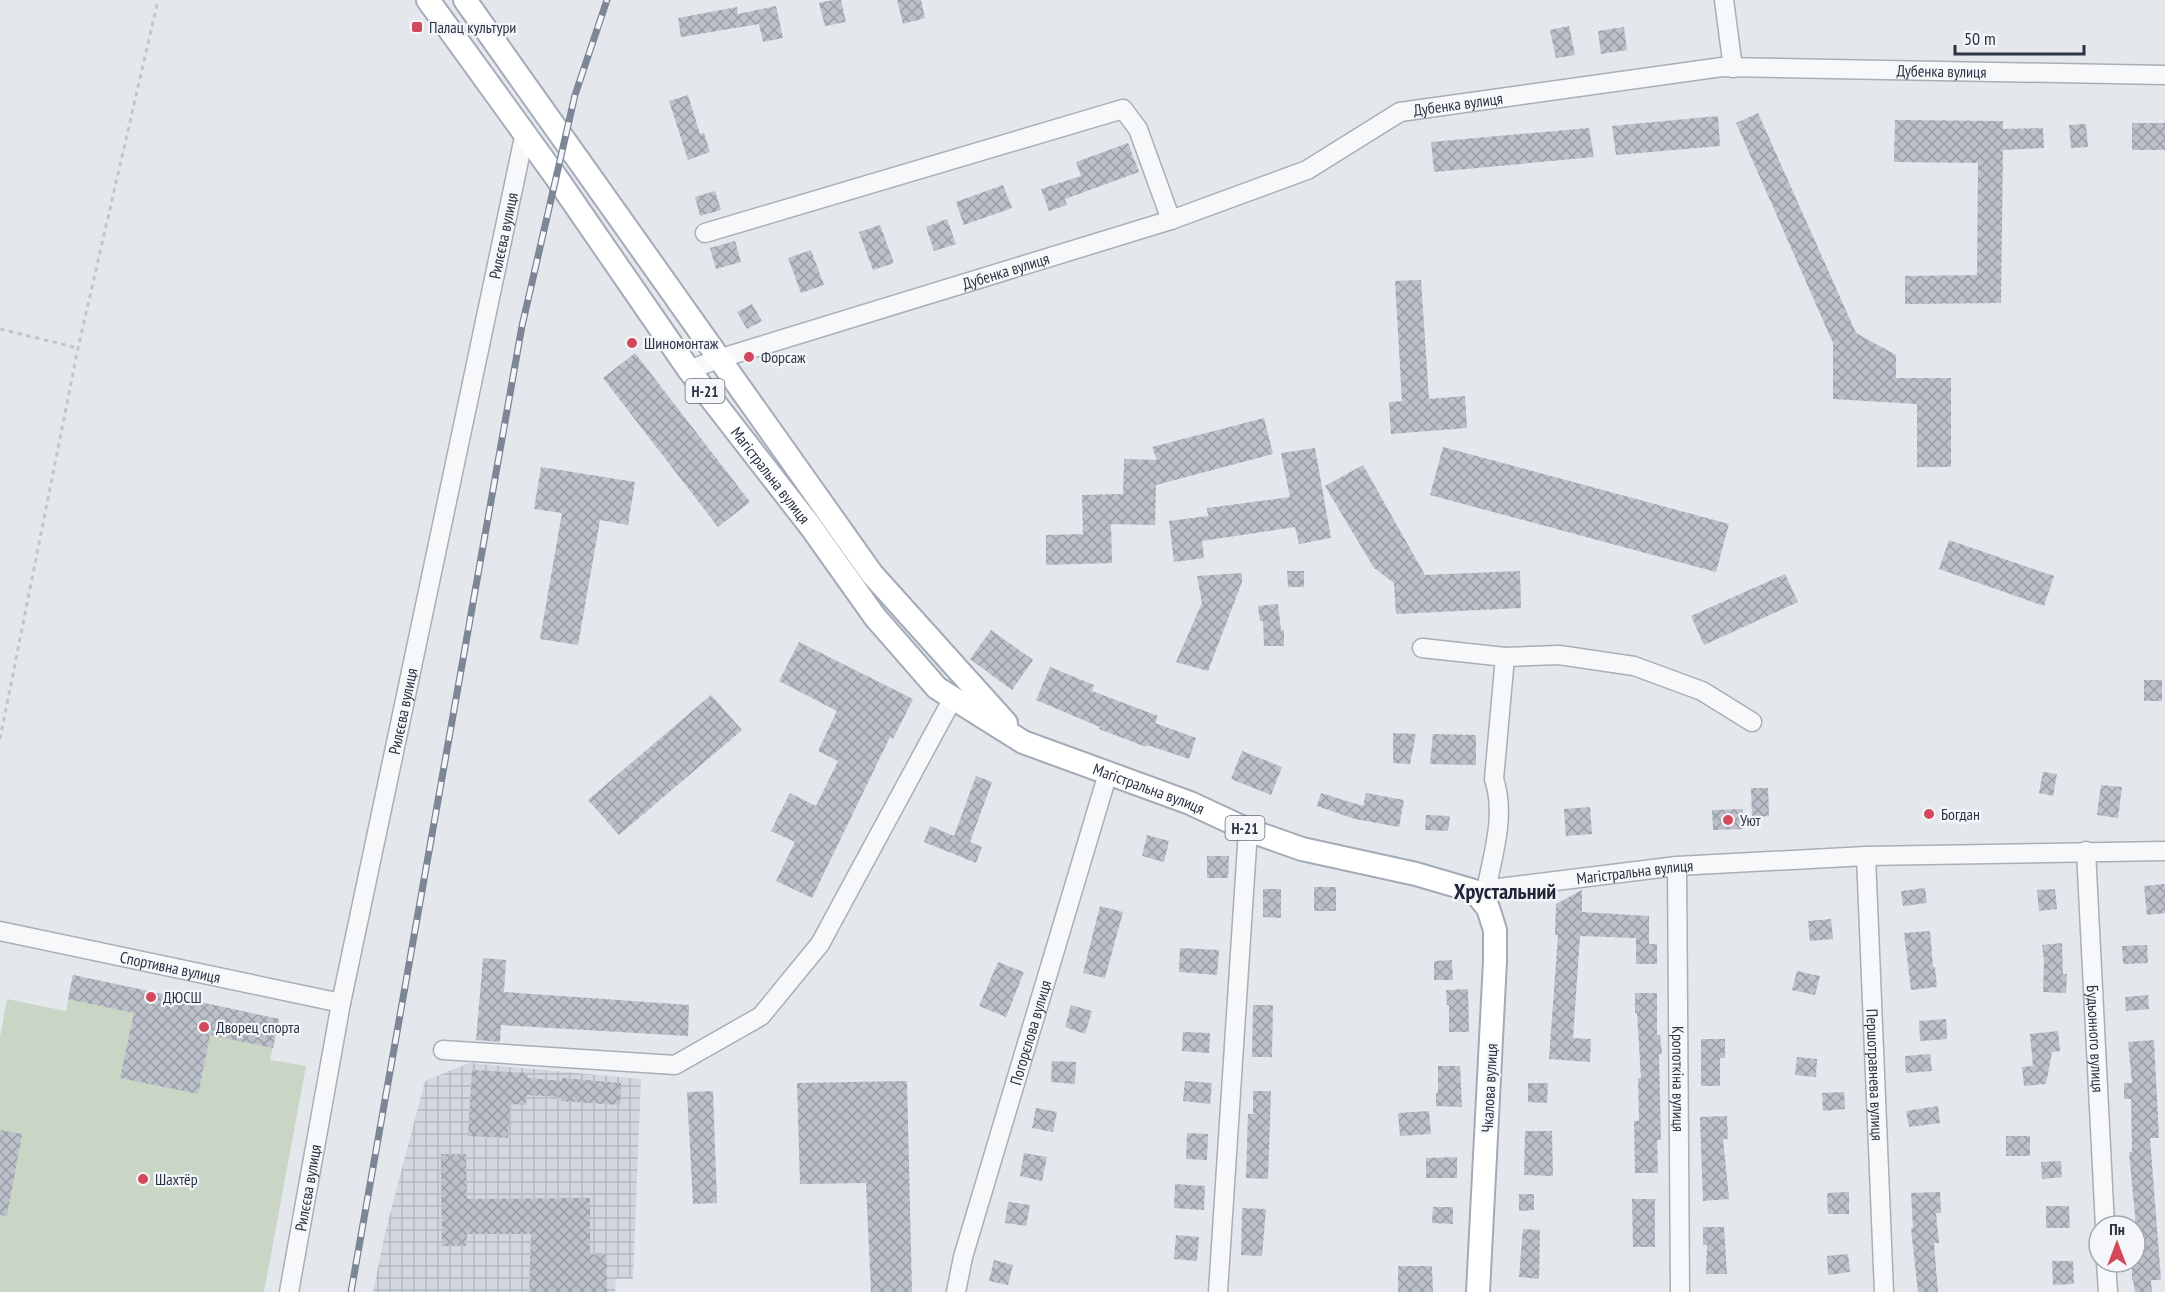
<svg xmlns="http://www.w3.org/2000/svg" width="2165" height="1292" font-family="'PT Sans Narrow',sans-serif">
<defs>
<pattern id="industrial-grid" width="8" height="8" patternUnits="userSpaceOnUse" patternTransform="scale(1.5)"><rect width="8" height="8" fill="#d2d6de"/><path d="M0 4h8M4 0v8" fill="none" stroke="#b4b8c0"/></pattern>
<pattern id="building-cross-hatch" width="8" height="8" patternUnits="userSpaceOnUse" patternTransform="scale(1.5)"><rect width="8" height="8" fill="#bbc0ca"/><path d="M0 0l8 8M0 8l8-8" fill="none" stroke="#989da6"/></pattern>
</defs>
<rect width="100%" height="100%" fill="#e4e7ec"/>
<!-- industrial -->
<polygon fill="url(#industrial-grid)" points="469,1063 641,1079 633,1279 616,1279 615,1292 373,1292 385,1233 425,1081"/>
<!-- garden -->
<polygon fill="#c9d6c5" points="73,975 279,1019 270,1060 306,1066 264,1292 0,1292 0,1037 7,999 66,1011"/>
<!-- building -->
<g fill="url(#building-cross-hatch)">
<polygon points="833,0 841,0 846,22 825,26 819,3"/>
<polygon points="897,0 921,0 925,18 903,24"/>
<polygon points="776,6 783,38 763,42 759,24 681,37 678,18 737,7 738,14"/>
<polygon points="1569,26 1575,55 1556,58 1550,30"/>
<polygon points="1624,27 1627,50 1601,54 1598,31"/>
<polygon points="688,95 700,134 704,133 710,152 688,160 669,101"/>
<polygon points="1758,113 1856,333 1896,355 1896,378 1951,378 1951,467 1917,467 1917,404 1833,399 1833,343 1736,123"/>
<polygon points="1718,116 1720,146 1616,155 1612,126"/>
<polygon points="1895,120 2003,121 2003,129 2043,128 2044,148 2003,150 2001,303 1905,304 1905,276 1977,275 1978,163 1894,162"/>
<rect x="2132" y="123" width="33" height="27"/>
<polygon points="2086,124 2088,147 2071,148 2069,125"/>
<polygon points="1589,128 1594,157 1434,172 1431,142"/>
<polygon points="1128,143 1139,172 1065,199 1067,205 1049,211 1041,189 1081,176 1076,162"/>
<polygon points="1003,185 1012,208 964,225 956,202"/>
<polygon points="715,191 721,210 700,216 695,197"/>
<polygon points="947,219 956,244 934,251 926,227"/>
<polygon points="880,225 894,263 873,270 859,232"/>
<polygon points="735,241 741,262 716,269 710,248"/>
<polygon points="811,250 824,285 801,293 788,258"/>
<polygon points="1421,280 1429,399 1465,396 1467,428 1391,434 1389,402 1402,401 1395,281"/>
<polygon points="752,304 762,321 747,329 737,312"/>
<polygon points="635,353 750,502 718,527 603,378"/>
<polygon points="1264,418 1273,454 1156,485 1155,525 1111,524 1112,563 1046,565 1046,535 1083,534 1082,495 1123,494 1124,459 1157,460 1152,447"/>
<polygon points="1443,447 1729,524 1716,572 1430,495"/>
<polygon points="1315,448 1331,538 1299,544 1295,527 1202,541 1204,558 1174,562 1169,521 1208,516 1207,508 1290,497 1281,453"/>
<polygon points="1363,465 1425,575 1520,571 1521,608 1396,614 1394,583 1374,568 1325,486"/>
<polygon points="541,467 635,482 628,525 600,520 578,645 540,639 562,513 534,509"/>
<polygon points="1949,540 2054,576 2044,606 1939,569"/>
<polygon points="1287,571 1304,571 1304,587 1288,587"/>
<polygon points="1242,573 1242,582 1208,671 1176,662 1202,603 1197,576"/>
<polygon points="1785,574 1798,602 1704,645 1691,616"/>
<polygon points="1278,604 1281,630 1284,630 1284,646 1264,646 1263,621 1260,621 1258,606"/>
<polygon points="991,630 1033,660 1012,690 970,659"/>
<polygon points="799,642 913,699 893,739 890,737 812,898 776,881 795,842 771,831 790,793 816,806 838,761 818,751 837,711 779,681"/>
<polygon points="1050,667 1094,685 1092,691 1158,716 1155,723 1196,738 1189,759 1147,745 1146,747 1099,729 1100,727 1036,700"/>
<rect x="2144" y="680" width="18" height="21"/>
<polygon points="711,695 742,730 619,835 588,800"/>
<polygon points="1393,733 1416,734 1410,764 1393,763"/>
<polygon points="1433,734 1476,735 1476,765 1430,764"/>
<polygon points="1242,751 1282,767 1271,795 1231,779"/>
<polygon points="2043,772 2057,774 2053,796 2039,793"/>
<polygon points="976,776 992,782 970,842 982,847 976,863 924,842 930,826 954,836"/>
<polygon points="2101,785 2122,787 2118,818 2097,815"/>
<polygon points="1751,788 1768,788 1769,816 1752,817"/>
<polygon points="1321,793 1363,806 1366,793 1404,800 1399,827 1355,819 1317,806"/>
<polygon points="1590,807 1592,834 1566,836 1564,809"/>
<polygon points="1743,809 1743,829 1713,830 1712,810"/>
<polygon points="1426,815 1450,816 1448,831 1425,830"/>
<polygon points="1147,835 1169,841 1164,862 1142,856"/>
<polygon points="1207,856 1229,856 1228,878 1207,878"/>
<polygon points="2165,884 2165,913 2147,915 2144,886"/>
<rect x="1314" y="887" width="22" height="24"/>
<polygon points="1925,888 1927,903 1903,906 1901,891"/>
<polygon points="1263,889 1281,889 1281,918 1263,917"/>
<polygon points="2055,889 2057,909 2039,911 2037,890"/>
<polygon points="1582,890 1582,912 1649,916 1649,944 1657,944 1657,964 1636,964 1636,938 1580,936 1573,1038 1591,1039 1590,1062 1549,1059 1558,935 1555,935 1556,904"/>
<polygon points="1100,906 1123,912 1105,978 1083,973"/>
<polygon points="1831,919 1833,939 1810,941 1808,921"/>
<polygon points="1930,931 1933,967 1935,967 1937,987 1911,990 1904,933"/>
<polygon points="2062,943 2063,974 2067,974 2066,993 2043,992 2044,960 2042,945"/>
<polygon points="2147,945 2148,963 2123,964 2122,946"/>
<polygon points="1180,948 1219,950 1217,975 1179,972"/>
<polygon points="483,958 506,960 504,992 689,1005 688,1036 501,1025 500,1042 476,1040"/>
<polygon points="1452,960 1453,980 1434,980 1434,961"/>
<polygon points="998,962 1024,972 1006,1017 979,1006"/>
<polygon points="1797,971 1820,976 1815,995 1792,990"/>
<polygon points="73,975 279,1019 273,1048 210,1035 198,1094 120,1078 134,1013 68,999"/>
<polygon points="1468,989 1469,1032 1449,1032 1449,1005 1447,1005 1446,990"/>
<polygon points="1635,993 1657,993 1657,1035 1660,1035 1662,1054 1659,1054 1661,1140 1657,1140 1658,1173 1635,1173 1634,1121 1639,1121 1638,1078 1641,1078 1637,1013 1635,1013"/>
<polygon points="2148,995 2149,1009 2126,1011 2125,997"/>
<polygon points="1071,1005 1092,1011 1085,1034 1065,1027"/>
<polygon points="1253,1005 1273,1005 1272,1057 1252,1057"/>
<polygon points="1946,1019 1947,1039 1920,1041 1919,1021"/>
<polygon points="2058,1031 2060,1051 2052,1052 2046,1084 2024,1086 2022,1067 2033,1066 2030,1034"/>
<polygon points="1183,1032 1210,1033 1209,1053 1182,1051"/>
<polygon points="1701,1039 1725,1039 1725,1058 1720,1058 1720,1086 1701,1086"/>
<polygon points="2154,1040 2159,1138 2150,1138 2161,1280 2151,1280 2152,1292 2135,1292 2133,1280 2132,1280 2132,1263 2135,1263 2135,1215 2129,1152 2132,1152 2131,1099 2124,1099 2124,1083 2132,1083 2128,1042"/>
<polygon points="1930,1054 1932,1071 1906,1073 1905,1056"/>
<polygon points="1797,1057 1817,1059 1816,1077 1795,1075"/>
<polygon points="1052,1061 1076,1062 1075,1084 1051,1082"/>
<polygon points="1438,1066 1460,1066 1462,1107 1436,1106 1436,1093 1438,1093"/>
<polygon points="472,1070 528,1073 528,1078 562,1081 562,1078 621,1083 620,1105 561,1101 561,1097 527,1095 526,1105 510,1104 508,1138 468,1136"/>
<polygon points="907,1081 912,1292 871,1292 866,1183 800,1184 797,1083"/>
<polygon points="1185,1081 1212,1083 1210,1104 1183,1101"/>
<polygon points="1528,1083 1548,1083 1547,1103 1528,1102"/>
<polygon points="713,1091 717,1203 693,1204 687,1092"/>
<polygon points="1253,1091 1271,1091 1268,1179 1246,1178 1248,1114 1253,1114"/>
<polygon points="1844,1092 1845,1109 1823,1111 1822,1093"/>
<polygon points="1938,1106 1940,1123 1909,1127 1906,1111"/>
<polygon points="1036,1108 1057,1112 1053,1132 1032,1128"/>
<polygon points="1429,1111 1431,1134 1400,1136 1398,1113"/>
<polygon points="1727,1116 1728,1139 1723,1139 1729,1199 1703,1201 1700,1117"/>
<polygon points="0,1130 22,1134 7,1216 0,1215"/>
<polygon points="1525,1131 1552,1131 1553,1176 1524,1175"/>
<polygon points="1187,1133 1208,1134 1207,1160 1186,1159"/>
<rect x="2006" y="1136" width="24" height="20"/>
<polygon points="1024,1153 1047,1157 1042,1181 1020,1176"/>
<polygon points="441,1154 466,1154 467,1199 590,1198 590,1255 607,1255 607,1292 529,1292 531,1234 467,1234 466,1246 442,1246"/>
<polygon points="1457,1157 1457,1178 1426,1178 1426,1158"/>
<polygon points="2061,1161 2062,1177 2042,1179 2041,1162"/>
<polygon points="1175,1184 1205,1186 1204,1210 1174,1208"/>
<polygon points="1849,1192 1849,1214 1828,1214 1827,1193"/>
<polygon points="1940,1192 1941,1213 1936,1213 1939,1243 1934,1243 1938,1292 1918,1292 1911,1229 1913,1228 1911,1193"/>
<polygon points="1519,1194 1534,1194 1534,1210 1519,1211"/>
<polygon points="1632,1199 1655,1199 1655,1247 1633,1247"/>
<polygon points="1008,1202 1030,1205 1026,1226 1005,1223"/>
<polygon points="2046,1206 2069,1206 2070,1228 2046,1228"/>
<polygon points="1433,1207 1453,1207 1453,1224 1432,1223"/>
<polygon points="1242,1208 1266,1209 1262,1256 1241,1255"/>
<polygon points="1703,1227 1724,1227 1727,1274 1706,1274 1707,1245 1703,1245"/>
<polygon points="1523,1229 1540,1230 1539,1279 1519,1277"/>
<polygon points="1176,1235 1199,1237 1197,1261 1174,1259"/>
<polygon points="1848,1254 1850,1272 1828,1275 1827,1256"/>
<polygon points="994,1260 1013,1265 1008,1285 989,1281"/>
<polygon points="2052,1261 2073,1261 2074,1284 2053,1285"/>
<polygon points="1398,1266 1432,1266 1433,1292 1398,1292"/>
</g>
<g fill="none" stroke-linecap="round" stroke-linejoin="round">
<defs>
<g id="minor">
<polyline points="1724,0 1733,68"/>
<polyline points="705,233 1123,109 1138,129 1171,220"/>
<path id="s1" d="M689,370L718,359L1171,220L1307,170L1400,112L1722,67L2165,75"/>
<polyline points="1422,648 1505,657 1559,655 1634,666 1702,691 1752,722"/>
<path id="s2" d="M2086,851L2105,1226"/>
<path id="s3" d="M1866,856L1884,1292"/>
<path id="s4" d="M1677,866L1680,1292"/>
<path d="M1486,890C1493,854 1506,815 1494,779L1505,657"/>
<path id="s5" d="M1474,891L1677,866L1866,856L2165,851"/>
<path id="s6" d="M0,931L341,1003"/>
<polyline points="443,1050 675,1065 761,1016 820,944 953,698"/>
<polyline points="2106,1262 2108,1292"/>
<path id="s7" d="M289,1292L341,1003L525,132"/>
<path id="s8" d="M956,1292L963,1257L1108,773"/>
<polyline points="1218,1292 1248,830"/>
</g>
<g id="major">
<path id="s9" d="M428,0L556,177L689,370L811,527L875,617L937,688L1023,742L1190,803L1248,830L1302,849L1416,874L1474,891L1488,908L1495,930V961L1478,1292"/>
<polyline points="465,0 872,574 1006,723"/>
</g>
</defs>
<!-- minor casing -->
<use href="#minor" stroke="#a9aeb7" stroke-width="21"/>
<!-- major casing -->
<use href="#major" stroke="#a3abb8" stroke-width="26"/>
<!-- path -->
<g stroke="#c2c5cb" stroke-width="3" stroke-dasharray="4.5 4.5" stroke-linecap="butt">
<polyline points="0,329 78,348"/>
<polyline points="0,739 78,348 158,0"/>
</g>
<!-- minor -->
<use href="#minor" stroke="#f7f8fa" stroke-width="18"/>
<!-- major -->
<use href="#major" stroke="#fff" stroke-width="22"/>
<defs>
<polyline id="rail" points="351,1292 522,326 575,95 607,0"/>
</defs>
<!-- rail casing -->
<use href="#rail" stroke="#7d8696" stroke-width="7"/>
<!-- rail -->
<use href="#rail" stroke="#f4f6f9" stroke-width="4.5" stroke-dasharray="14" stroke-linecap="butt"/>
</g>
<!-- markers -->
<g fill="#d1495b" stroke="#f4f6f9" stroke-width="2">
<rect x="411" y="21" width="12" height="12" rx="3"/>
<circle cx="632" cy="343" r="6"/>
<circle cx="749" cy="357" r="6"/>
<circle cx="1929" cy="814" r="6"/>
<circle cx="1728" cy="820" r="6"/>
<circle cx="151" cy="997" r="6"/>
<circle cx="204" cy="1027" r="6"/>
<circle cx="143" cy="1179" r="6"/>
</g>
<g text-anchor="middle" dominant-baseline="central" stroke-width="4.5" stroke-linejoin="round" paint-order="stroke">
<!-- shield labels -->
<g fill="#f4f6f9" stroke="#676e7b" stroke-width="1.5">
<rect x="685.5" y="379" width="39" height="24" rx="4.5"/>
<rect x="1225.5" y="816" width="39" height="24" rx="4.5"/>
</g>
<g font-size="15" font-weight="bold" fill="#2b3445">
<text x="705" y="391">Н-21</text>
<text x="1245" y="828">Н-21</text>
</g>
<!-- poi labels -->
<g font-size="16" fill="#2b3445" stroke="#f4f6f9" text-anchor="start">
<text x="429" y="27">Палац культури</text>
<text x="644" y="343">Шиномонтаж</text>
<text x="761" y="357">Форсаж</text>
<text x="1941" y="814">Богдан</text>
<text x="1740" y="820">Уют</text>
<text x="163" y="997">ДЮСШ</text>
<text x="216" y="1027">Дворец спорта</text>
<text x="155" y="1179">Шахтёр</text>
</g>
<!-- street labels -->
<g font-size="16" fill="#2b3445" stroke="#f4f6f9">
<text stroke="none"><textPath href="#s1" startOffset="1304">Дубенка вулиця</textPath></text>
<text stroke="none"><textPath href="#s1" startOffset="818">Дубенка вулиця</textPath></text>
<text stroke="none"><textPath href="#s7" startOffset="1078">Рилєєва вулиця</textPath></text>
<text stroke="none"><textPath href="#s1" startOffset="332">Дубенка вулиця</textPath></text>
<text stroke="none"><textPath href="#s9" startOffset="586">Магістральна вулиця</textPath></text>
<text stroke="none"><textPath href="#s7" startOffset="592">Рилєєва вулиця</textPath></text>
<text stroke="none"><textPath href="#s9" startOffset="1092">Магістральна вулиця</textPath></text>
<text stroke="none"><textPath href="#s5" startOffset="162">Магістральна вулиця</textPath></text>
<text stroke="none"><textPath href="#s6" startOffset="174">Спортивна вулиця</textPath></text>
<text stroke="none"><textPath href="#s8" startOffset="270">Погорєлова вулиця</textPath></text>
<text stroke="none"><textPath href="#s2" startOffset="188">Будьонного вулиця</textPath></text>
<text stroke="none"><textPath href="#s3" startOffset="219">Першотравнева вулиця</textPath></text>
<text stroke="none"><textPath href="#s4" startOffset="213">Кропоткіна вулиця</textPath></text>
<text transform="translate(1489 1088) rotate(-87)">Чкалова вулиця</text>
<text stroke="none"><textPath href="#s7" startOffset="106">Рилєєва вулиця</textPath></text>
</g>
<!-- district labels -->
<g font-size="22" font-weight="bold" fill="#1d2536" stroke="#f4f6f9">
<text x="1505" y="891">Хрустальний</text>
</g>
</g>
<!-- north arrow -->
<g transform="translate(2117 1244)"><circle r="28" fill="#f4f6f9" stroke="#a4a8b1" stroke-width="1.5"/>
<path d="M0-4.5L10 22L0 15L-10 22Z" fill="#d1495b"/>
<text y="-9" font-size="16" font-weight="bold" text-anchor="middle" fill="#2b3445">Пн</text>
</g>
<!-- scale -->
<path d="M1955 45v9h129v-9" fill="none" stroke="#2b3445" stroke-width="3"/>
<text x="1964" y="45" font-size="18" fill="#2b3445" stroke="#f4f6f9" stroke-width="4.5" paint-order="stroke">50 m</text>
</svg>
